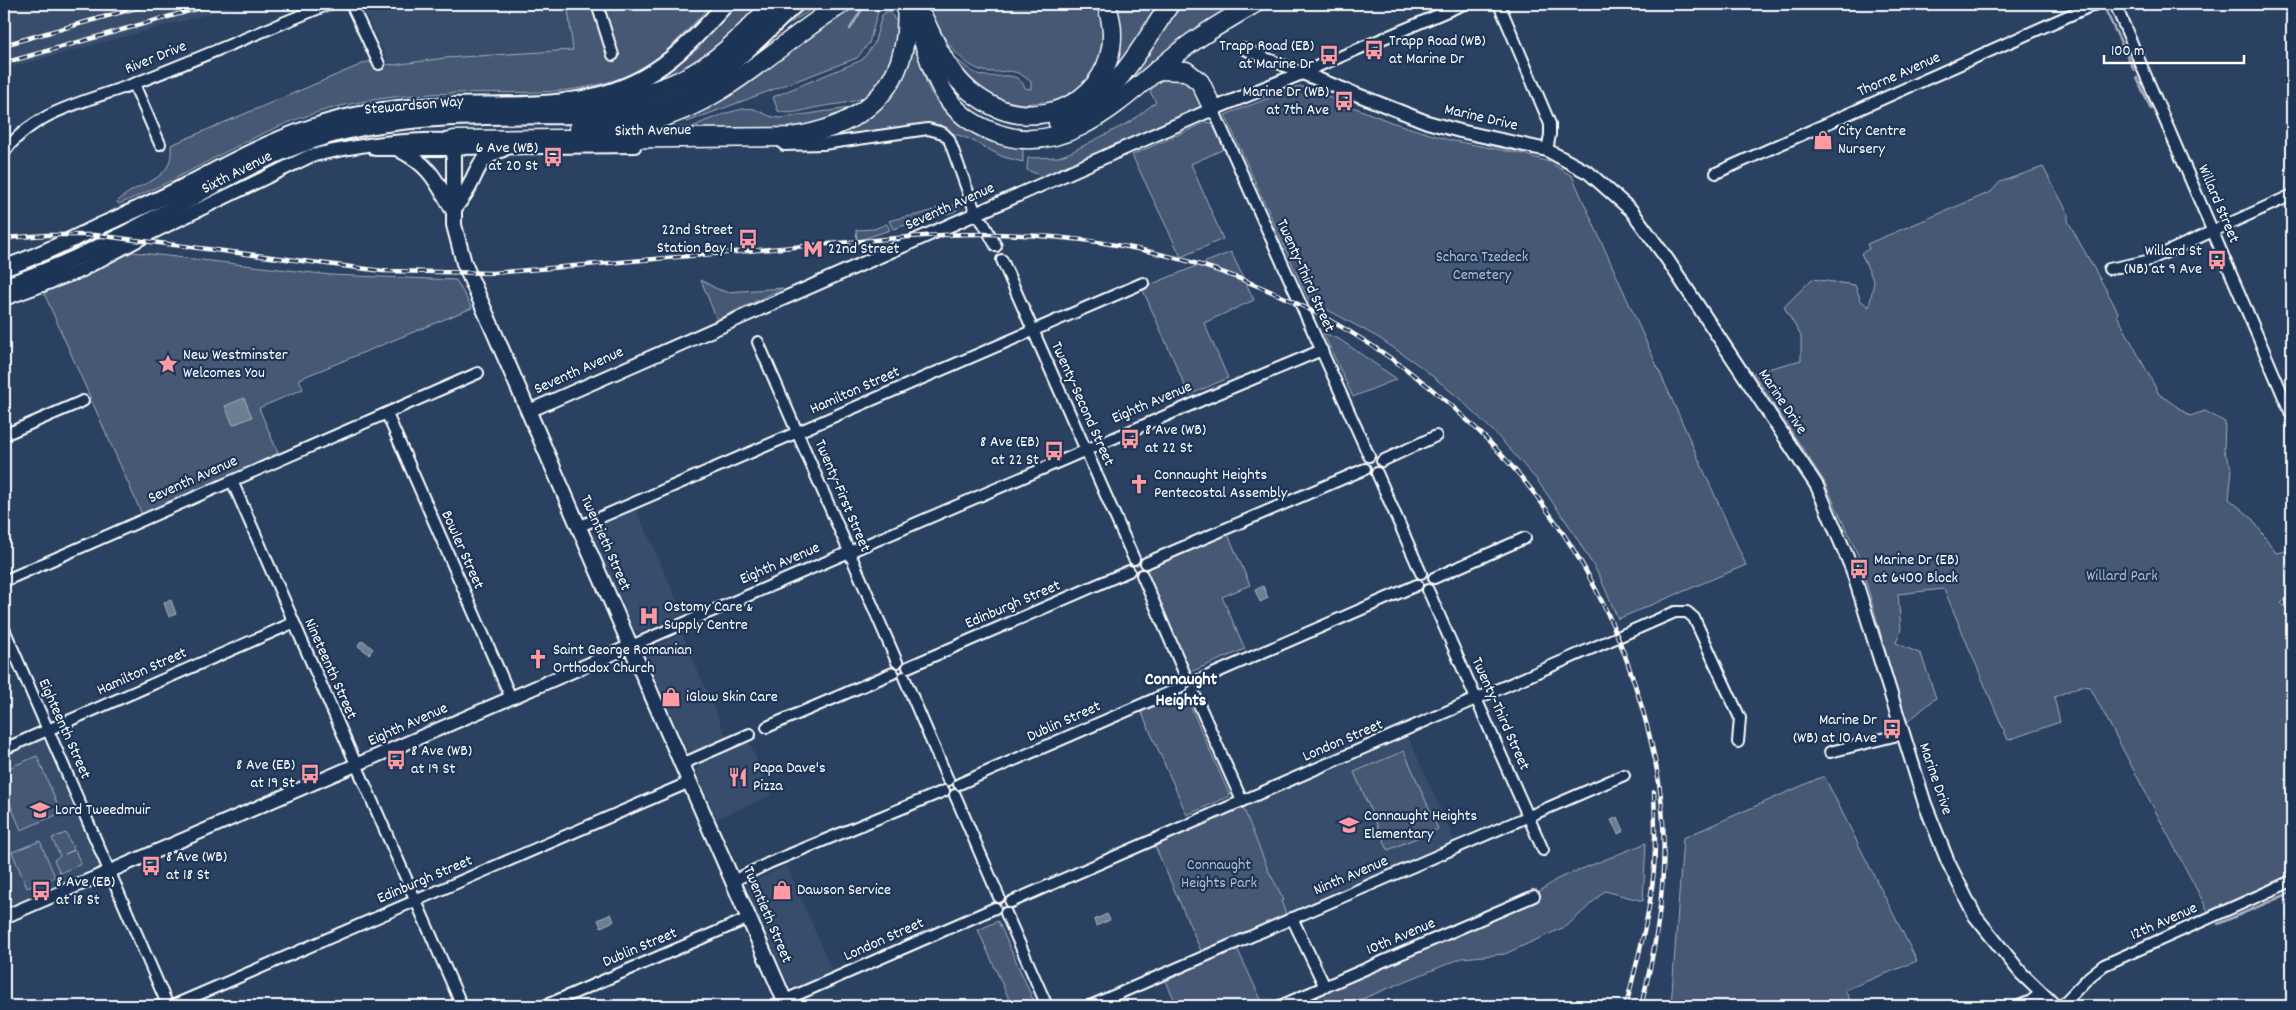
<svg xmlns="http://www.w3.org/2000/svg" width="2296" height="1010" font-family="Dekko,sans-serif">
<rect width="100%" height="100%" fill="#2a4161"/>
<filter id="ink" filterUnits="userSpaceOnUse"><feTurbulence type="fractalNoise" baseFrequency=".02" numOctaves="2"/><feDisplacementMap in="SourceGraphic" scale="10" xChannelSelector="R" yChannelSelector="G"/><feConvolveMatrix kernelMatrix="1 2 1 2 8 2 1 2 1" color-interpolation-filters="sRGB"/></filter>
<g filter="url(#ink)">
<!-- built -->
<g fill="#394e6c">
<polygon points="4,4 245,4 4,69"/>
<polygon points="361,4 588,4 603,68 396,78"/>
<polygon points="636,509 683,614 639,632 634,629 593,534 597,528"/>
<polygon points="682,634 727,738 695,751 690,751 686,748 646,657 648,649"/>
<polygon points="1408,736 1455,842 1286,914 1243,807"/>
<polygon points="42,740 47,744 100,867 99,870 4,911 4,756"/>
<polygon points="749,742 772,795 717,819 697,773 698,768 702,763"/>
<polygon points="787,866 833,973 795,988 789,985 748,891 749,886 755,880"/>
</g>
<!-- green -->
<g fill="#465975" stroke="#a2acba">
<path d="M573,4H711C691,27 669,52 642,68C587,99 517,91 456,93C413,94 371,98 329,109C273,124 225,153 174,179C156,188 138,196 119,204L117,202C137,180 175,184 171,145L367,62L394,65L445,58L573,50L568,8Z"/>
<polygon points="734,4 765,4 722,46 658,84 645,83 698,49 717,22"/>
<polygon points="805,4 820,4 784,27"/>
<polygon points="855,4 893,4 878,12 869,43 857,58 687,122 684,120 684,118 834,15"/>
<path d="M928,4H1098L1107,30L1102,61L1086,86L1062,100L1023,104L997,99L982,92L962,75L957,60C965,65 972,73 981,75C997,80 1017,68 1025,88L1031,89V82C1011,64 1005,75 984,71C957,65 936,27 928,4Z"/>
<path d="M1114,4H1162L1114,72H1112C1120,48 1124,27 1114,4Z"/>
<polygon points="1176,4 1243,4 1112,98"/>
<path d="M889,10L895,20L899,19C896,47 892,82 864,97C852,104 833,104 819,107C807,109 790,116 778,111L773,97L862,60L874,44L882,15Z"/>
<path d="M911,48L917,49C922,63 923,79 931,93C949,125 988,145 1023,149V162L1003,157L969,139L952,133L939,124L909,129L839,136L838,134L863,121L877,110Z"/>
<path d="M1171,77L1192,82L1204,106L1044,177L1027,170L1028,158L1058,157L1067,154L1130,122L1156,102L1150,92C1154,84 1163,79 1171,77Z"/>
<polygon points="1300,86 1391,122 1449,140 1523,154 1549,162 1572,176 1746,565 1618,619 1600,577 1570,527 1537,480 1496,434 1460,399 1420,366 1379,338 1308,299 1225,115"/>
<path d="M856,107L822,124L787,129L687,130C698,123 742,105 754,109C764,113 768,117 780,118Z"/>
<polygon points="1207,122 1213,124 1224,149 1191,164 1223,239 1181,257 1132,155"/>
<path d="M2043,167L2068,213V221C2084,252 2102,281 2118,312L2117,315L2159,394L2190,416L2205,411L2225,422L2224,451L2232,469L2229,499L2251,517L2276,553L2292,550V595L2281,603L2292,614V873L2209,913L2090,687L2081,686L2054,697L2060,722L2008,740L1944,589L1898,594L1901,629L1896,643L1921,654L1936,698L1906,723L1859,557L1824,481L1753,373L1801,360V336L1784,307L1812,279L1855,285L1861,301L1869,307L1874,282L1861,253L1869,249L1867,244L1991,192L2000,182Z"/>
<path d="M955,205L960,206C955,214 947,214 938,214L936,208Z"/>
<path d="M933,210L934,218L912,227L906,225L893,229L889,221C904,216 919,216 933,210Z"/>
<polygon points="887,224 890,230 857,241 856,230 874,229"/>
<polygon points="133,252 331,275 456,280 472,308 299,379 303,389 259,408 281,460 144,519 44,293"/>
<polygon points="1231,252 1254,300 1204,323 1228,378 1189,395 1142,288"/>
<polygon points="701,280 717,289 727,292 783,288 717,320"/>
<polygon points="1323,333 1339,339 1397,379 1353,397"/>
<polygon points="1227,532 1250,585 1222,597 1245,649 1188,673 1142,569"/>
<polygon points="1184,692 1230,796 1187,815 1141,711"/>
<polygon points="1404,751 1438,829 1388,850 1354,772"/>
<polygon points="37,756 61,813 21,830 4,790 4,770"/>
<polygon points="1824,776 1917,961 1845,990 1853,1006 1671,1006 1683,838"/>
<polygon points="1243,807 1268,870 1284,900 1281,901 1286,914 1202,953 1155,846"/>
<polygon points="66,833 74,850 65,854 75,850 81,864 60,873 54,860 60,856 52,838"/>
<polygon points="40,841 55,877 27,888 12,852"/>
<polygon points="1646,843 1643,901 1605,891 1567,926 1505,954 1462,958 1345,1006 1281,1006 1517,907 1557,879"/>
<polygon points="998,921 1036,1006 1012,1006 978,930"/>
<polygon points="1237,948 1264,1006 1177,1006 1166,981"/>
</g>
<!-- water -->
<g fill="#6d7d92" stroke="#a7b1be">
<polygon points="244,398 252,417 233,425 225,406"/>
<polygon points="1263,586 1268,598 1260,602 1255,590"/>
<polygon points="171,600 176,614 169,617 164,603"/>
<polygon points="364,641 373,649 369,654 358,646 360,642"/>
<polygon points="1618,817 1624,831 1618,834 1611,820"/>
<polygon points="611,914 614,921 601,927 598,920"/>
<polygon points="1107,914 1110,920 1096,926 1094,920"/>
</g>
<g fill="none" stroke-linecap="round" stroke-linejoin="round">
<!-- stream -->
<g stroke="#a7b1be" stroke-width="2.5">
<polyline points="2068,4 2069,4"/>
<polyline points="850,29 865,4"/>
<polyline points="2048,30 2104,7 2134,70"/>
<polyline points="2013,47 2041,34"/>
<polyline points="2137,78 2151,109"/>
<polyline points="2218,924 2292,892"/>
</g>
<defs>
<g id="minor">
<polyline points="351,4 379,64"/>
<polyline points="597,4 613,55"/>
<polyline points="1499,4 1550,124 1550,135 1547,150"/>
<polyline points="2115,4 2292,416"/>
<polyline points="1244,49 1302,73 1464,4"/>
<polyline points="134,84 160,144"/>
<polyline points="1213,109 1369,456"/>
<polyline points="784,145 823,144 928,129 943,133 949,139 976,214 984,224 996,246"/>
<polyline points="454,149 635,147"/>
<path d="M4,153C33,110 90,101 136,83C200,58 265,30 329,4"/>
<polyline points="1716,173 2095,4"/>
<polyline points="1002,260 1134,559"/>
<polyline points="2109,269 2147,261 2292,195"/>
<polyline points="758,342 897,662"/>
<polyline points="387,414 511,698"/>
<polyline points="4,435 83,401"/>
<polyline points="1382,461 1436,436"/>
<polyline points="1377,473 1421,573"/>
<polyline points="232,481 462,1006"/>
<polyline points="578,527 1143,283"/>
<polyline points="1146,563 1365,469"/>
<polyline points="1142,575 1186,677"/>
<polyline points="1434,578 1525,538"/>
<polyline points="4,581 478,373"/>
<polyline points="1428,590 1543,850"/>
<polyline points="4,629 168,1006"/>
<polyline points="631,646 1207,398 1322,350"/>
<polyline points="908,667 1129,571"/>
<polyline points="904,677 948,780"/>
<polyline points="1197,681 1417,585"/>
<polyline points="1193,691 1242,801"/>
<polyline points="767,727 893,673"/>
<polyline points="4,749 293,623"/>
<polyline points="1830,752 1902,734"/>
<polyline points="682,764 750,734"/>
<polyline points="959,784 1182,687"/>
<polyline points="955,795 999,897"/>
<polyline points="733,881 769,863 944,791"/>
<polyline points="1011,902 1675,612 1687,612 1694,618 1740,718 1738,742"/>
<polyline points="1006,913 1047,1006"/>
<polyline points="1292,918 1325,987"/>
<polyline points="785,1000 995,908"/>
<polyline points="172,1006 690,782"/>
<polyline points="544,1006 749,918"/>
<polyline points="1090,1006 1624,775"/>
<polyline points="1280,1006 1534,896"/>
<polyline points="2019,1006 2031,1001 2041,993"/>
<polyline points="2061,1006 2089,977 2104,965 2292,881"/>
</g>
<g id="tertiary">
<polyline points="375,149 454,149"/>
<path d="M76,273L151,233L310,156C359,145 403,138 454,140"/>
<polyline points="4,299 83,270"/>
<polyline points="529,411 1213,109 1302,73 1427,122 1460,131 1547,150 1589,173 1631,210 1667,259 1817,486 1852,569 1925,804 1948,862 1975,916 2021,973 2055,1006"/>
<polyline points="4,917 631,646"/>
</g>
<g id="secondary">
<polyline points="454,140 454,225 464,263 787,1006"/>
<path d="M400,150C431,166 436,181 453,210"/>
<path d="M453,210C459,202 467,192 471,183C480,163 482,157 503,149"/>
</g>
<g id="primary">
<path d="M4,268C36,257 67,242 98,227C129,213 161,199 191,183C231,162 270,141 313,127C351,114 390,108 430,106C505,102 587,115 654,71C682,53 704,28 726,4"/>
<path d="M4,286C73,264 135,229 199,194C232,176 265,158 300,145C397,109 503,118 604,115C633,112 663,108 690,93C729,72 763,34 796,4"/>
</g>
<g id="motorway">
<path d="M909,8C927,39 928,74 952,104C964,119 979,127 996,133C1070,161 1131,89 1183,49C1205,32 1230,18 1254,4"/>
<path d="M924,19C936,44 948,74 971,92C985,103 1001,112 1019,114C1083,121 1129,64 1106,4"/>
<polyline points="1157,70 1186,71 1200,82 1213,109"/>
<path d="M567,102C665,100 707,77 772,4"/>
<path d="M1058,123C1111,107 1141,46 1170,4"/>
<path d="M579,128C604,127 630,126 654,120C726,101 780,42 842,4"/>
<path d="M454,140L791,137C848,129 896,101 905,40C907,29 906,17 907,5"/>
</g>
</defs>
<!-- minor casing -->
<use href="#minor" stroke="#fff" stroke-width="14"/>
<!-- tertiary casing -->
<use href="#tertiary" stroke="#fff" stroke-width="16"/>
<!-- secondary casing -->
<use href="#secondary" stroke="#fff" stroke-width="18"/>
<!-- primary casing -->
<use href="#primary" stroke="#fff" stroke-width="19"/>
<!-- motorway casing -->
<use href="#motorway" stroke="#fff" stroke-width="21"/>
<!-- minor -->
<use href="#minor" stroke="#1d3557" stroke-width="10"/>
<!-- tertiary -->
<use href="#tertiary" stroke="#1d3557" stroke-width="12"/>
<!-- secondary -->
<use href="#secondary" stroke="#1d3557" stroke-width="14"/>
<!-- primary -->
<use href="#primary" stroke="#1d3557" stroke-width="15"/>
<!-- motorway -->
<use href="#motorway" stroke="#1d3557" stroke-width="18"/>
<defs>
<g id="rail">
<polyline points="4,45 150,4"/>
<polyline points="4,63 214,4"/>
<path d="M4,238L47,235H95L383,271L493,273L909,237C1011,229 1114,236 1213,269C1410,336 1572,484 1635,685C1648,725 1658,765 1662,807C1668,875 1658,941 1641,1006"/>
<path d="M1626,1006C1637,961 1650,916 1654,869C1656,844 1655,817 1654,792"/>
</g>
</defs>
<!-- rail casing -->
<use href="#rail" stroke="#fff" stroke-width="4.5"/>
<!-- rail -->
<use href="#rail" stroke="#1d3557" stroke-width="2.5" stroke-dasharray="8" stroke-linecap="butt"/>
</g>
</g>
<!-- icons -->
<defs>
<symbol id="bus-bare" viewBox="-9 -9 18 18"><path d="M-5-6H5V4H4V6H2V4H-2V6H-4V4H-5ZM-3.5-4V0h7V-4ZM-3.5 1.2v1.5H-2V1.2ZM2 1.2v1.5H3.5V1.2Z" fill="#ff9aa2" stroke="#1d3557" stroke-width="2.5" paint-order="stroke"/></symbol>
<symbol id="shop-bare" viewBox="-9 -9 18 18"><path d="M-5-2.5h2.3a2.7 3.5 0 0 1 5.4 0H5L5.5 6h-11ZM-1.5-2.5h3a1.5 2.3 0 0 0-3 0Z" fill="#ff9aa2" stroke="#1d3557" stroke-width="2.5" paint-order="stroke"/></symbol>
<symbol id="metro-bare" viewBox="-9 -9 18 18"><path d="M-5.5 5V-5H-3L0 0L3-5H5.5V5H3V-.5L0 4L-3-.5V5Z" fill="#ff9aa2" stroke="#1d3557" stroke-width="2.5" paint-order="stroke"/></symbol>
<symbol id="sight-bare" viewBox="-9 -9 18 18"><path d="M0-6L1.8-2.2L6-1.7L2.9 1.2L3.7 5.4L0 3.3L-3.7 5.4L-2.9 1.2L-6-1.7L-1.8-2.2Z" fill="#ff9aa2" stroke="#1d3557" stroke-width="2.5" paint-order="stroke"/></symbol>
<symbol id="church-bare" viewBox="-9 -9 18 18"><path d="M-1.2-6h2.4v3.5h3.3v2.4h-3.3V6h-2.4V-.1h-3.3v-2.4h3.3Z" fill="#ff9aa2" stroke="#1d3557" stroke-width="2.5" paint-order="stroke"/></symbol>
<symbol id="hospital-bare" viewBox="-9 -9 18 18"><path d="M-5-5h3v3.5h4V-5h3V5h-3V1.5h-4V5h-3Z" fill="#ff9aa2" stroke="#1d3557" stroke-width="2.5" paint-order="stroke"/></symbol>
<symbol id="restaurant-bare" viewBox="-9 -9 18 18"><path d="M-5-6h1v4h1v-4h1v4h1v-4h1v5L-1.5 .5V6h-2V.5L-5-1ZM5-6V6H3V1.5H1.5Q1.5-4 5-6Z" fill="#ff9aa2" stroke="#1d3557" stroke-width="2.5" paint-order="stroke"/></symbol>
<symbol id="school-bare" viewBox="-9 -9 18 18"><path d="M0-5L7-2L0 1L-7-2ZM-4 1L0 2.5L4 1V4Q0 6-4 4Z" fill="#ff9aa2" stroke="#1d3557" stroke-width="2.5" paint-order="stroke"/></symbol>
</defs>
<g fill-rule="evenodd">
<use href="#bus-bare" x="1360" y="36" width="28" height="28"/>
<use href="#bus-bare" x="1315" y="41" width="28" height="28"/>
<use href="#bus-bare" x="1330" y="87" width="28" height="28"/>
<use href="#shop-bare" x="1809" y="126" width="28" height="28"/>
<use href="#bus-bare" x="539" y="143" width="28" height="28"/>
<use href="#bus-bare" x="734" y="225" width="28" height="28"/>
<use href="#metro-bare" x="799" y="235" width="28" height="28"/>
<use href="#bus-bare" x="2203" y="246" width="28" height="28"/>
<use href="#sight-bare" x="154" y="350" width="28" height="28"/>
<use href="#bus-bare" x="1116" y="425" width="28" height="28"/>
<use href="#bus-bare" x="1040" y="437" width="28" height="28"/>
<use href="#church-bare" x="1125" y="470" width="28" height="28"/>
<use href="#bus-bare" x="1845" y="555" width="28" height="28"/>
<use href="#hospital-bare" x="635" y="602" width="28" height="28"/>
<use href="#church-bare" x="524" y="645" width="28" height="28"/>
<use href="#shop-bare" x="657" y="683" width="28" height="28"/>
<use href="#bus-bare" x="1878" y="715" width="28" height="28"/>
<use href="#bus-bare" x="382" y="746" width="28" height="28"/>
<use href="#bus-bare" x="296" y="760" width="28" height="28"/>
<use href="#restaurant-bare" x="724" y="763" width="28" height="28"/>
<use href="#school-bare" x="26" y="796" width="28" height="28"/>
<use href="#school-bare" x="1335" y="811" width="28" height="28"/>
<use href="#bus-bare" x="137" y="852" width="28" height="28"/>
<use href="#shop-bare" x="768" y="876" width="28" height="28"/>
<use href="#bus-bare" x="27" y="877" width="28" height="28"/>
</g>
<g text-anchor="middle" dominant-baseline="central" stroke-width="4.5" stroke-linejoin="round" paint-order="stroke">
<!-- poi labels -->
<g font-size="16" fill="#fff" stroke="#1d3557" text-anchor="start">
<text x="1389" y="41">Trapp Road (WB)<tspan x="1389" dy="18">at Marine Dr</tspan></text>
<text x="1314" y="46" text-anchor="end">Trapp Road (EB)<tspan x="1314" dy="18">at Marine Dr</tspan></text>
<text x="1329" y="92" text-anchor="end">Marine Dr (WB)<tspan x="1329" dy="18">at 7th Ave</tspan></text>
<text x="1838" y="131">City Centre<tspan x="1838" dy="18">Nursery</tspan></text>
<text x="538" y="148" text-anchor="end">6 Ave (WB)<tspan x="538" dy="18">at 20 St</tspan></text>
<text x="733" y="230" text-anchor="end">22nd Street<tspan x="733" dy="18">Station Bay 1</tspan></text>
<text x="828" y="249">22nd Street</text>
<text x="2202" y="251" text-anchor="end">Willard St<tspan x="2202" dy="18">(NB) at 9 Ave</tspan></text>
<text x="183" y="355">New Westminster<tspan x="183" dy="18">Welcomes You</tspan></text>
<text x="1145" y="430">8 Ave (WB)<tspan x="1145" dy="18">at 22 St</tspan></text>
<text x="1039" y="442" text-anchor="end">8 Ave (EB)<tspan x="1039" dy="18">at 22 St</tspan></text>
<text x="1154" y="475">Connaught Heights<tspan x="1154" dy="18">Pentecostal Assembly</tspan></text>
<text x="1874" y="560">Marine Dr (EB)<tspan x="1874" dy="18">at 6400 Block</tspan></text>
<text x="664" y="607">Ostomy Care &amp;<tspan x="664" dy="18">Supply Centre</tspan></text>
<text x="553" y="650">Saint George Romanian<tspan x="553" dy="18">Orthodox Church</tspan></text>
<text x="686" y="697">iGlow Skin Care</text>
<text x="1877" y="720" text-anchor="end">Marine Dr<tspan x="1877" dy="18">(WB) at 10 Ave</tspan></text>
<text x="411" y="751">8 Ave (WB)<tspan x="411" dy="18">at 19 St</tspan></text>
<text x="295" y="765" text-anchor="end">8 Ave (EB)<tspan x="295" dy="18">at 19 St</tspan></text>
<text x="753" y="768">Papa Dave's<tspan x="753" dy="18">Pizza</tspan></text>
<text x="55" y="810">Lord Tweedmuir</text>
<text x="1364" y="816">Connaught Heights<tspan x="1364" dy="18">Elementary</tspan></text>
<text x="166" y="857">8 Ave (WB)<tspan x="166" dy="18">at 18 St</tspan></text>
<text x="56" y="882">8 Ave (EB)<tspan x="56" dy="18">at 18 St</tspan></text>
<text x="797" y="890">Dawson Service</text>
</g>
<!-- street labels -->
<g font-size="16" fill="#fff" stroke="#1d3557">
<text transform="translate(156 58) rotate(-22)">River Drive</text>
<text transform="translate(1899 75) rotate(-24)">Thorne Avenue</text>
<text transform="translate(414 106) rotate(-5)">Stewardson Way</text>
<text transform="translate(1481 118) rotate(13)">Marine Drive</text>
<text transform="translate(653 131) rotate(-1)">Sixth Avenue</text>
<text transform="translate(237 173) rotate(-27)">Sixth Avenue</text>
<text transform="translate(2218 204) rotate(67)">Willard Street</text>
<text transform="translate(950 207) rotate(-24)">Seventh Avenue</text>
<text transform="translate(1305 276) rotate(66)">Twenty-Third Street</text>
<text transform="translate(579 371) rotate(-24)">Seventh Avenue</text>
<text transform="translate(855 391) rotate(-24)">Hamilton Street</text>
<text transform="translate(1782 402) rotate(56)">Marine Drive</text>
<text transform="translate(1152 403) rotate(-23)">Eighth Avenue</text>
<text transform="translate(1082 404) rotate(66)">Twenty-Second Street</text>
<text transform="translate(193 480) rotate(-24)">Seventh Avenue</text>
<text transform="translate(842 496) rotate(67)">Twenty-First Street</text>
<text transform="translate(605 543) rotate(66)">Twentieth Street</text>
<text transform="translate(462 550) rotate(66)">Bowler Street</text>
<text transform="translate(780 564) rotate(-23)">Eighth Avenue</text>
<text transform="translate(1013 605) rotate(-23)">Edinburgh Street</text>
<text transform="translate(330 669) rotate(66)">Nineteenth Street</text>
<text transform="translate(142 672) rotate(-24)">Hamilton Street</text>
<text transform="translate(1500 714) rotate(66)">Twenty-Third Street</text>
<text transform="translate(1064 722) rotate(-24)">Dublin Street</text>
<text transform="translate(408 725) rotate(-24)">Eighth Avenue</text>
<text transform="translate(64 729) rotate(66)">Eighteenth Street</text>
<text transform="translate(1343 741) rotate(-23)">London Street</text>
<text transform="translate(1935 779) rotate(71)">Marine Drive</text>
<text transform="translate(1351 876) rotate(-23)">Ninth Avenue</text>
<text transform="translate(425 880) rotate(-23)">Edinburgh Street</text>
<text transform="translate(767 915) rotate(67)">Twentieth Street</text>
<text transform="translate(2164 922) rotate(-24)">12th Avenue</text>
<text transform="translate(1401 937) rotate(-23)">10th Avenue</text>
<text transform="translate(884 940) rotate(-24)">London Street</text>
<text transform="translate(640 948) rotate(-23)">Dublin Street</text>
</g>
<!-- park labels -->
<g font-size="16" fill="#b5bdc8" stroke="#1d3557">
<text x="1482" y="257">Schara Tzedeck<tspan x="1482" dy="18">Cemetery</tspan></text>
<text x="2122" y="576">Willard Park</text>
<text x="1219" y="865">Connaught<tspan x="1219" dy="18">Heights Park</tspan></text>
</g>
<!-- neighbourhood labels -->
<g font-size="18" font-weight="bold" fill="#fff" stroke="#1d3557">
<text x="1181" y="680">Connaught<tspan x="1181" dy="21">Heights</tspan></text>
</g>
</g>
<!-- margin -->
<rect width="2296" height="1010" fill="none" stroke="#1d3557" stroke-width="20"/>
<rect x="10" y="10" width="2276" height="990" fill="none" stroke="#fff" stroke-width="2" filter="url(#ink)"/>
<!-- scale -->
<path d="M2104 55v8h140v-8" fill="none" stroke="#ffffff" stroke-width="2.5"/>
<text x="2111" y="55" font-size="15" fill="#ffffff" stroke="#1d3557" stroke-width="4" paint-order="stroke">100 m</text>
</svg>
